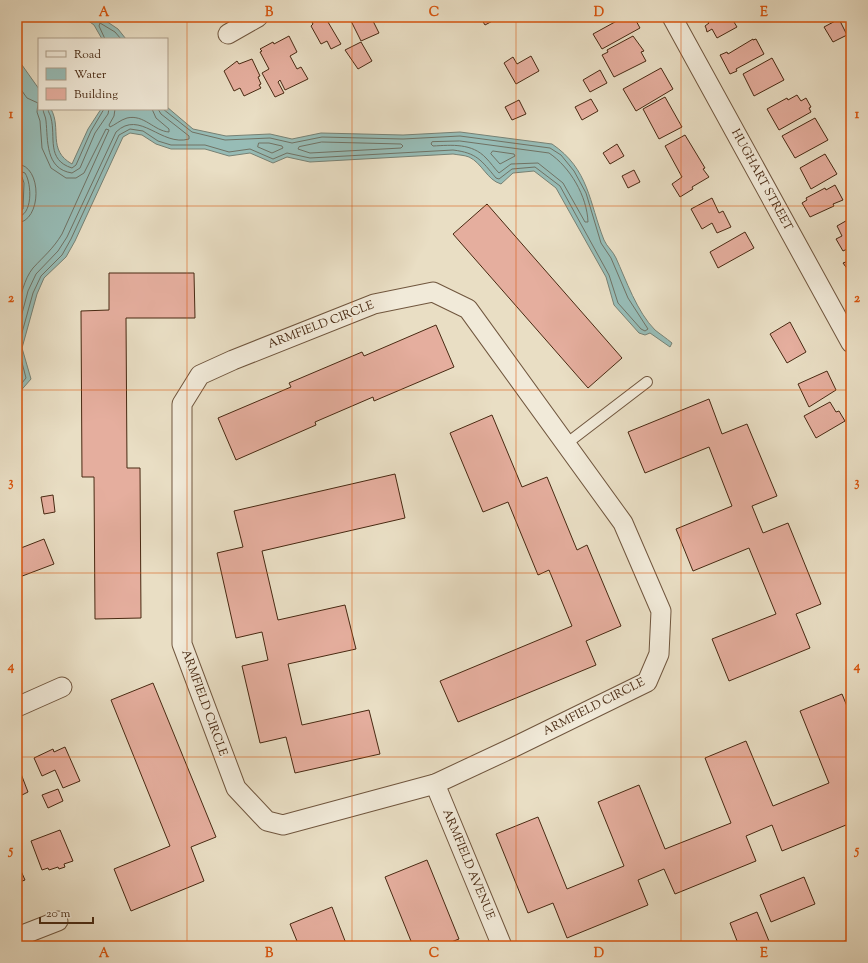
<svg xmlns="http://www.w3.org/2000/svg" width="868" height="963" font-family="'Sorts Mill Goudy',serif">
<rect width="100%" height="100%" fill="#e9dec4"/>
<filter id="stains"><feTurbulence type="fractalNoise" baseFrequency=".005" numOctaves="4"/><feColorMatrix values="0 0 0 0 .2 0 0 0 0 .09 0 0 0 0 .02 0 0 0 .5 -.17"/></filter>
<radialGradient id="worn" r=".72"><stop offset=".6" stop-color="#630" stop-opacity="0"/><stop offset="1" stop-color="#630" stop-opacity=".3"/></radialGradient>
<!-- water -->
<g fill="#97bcb6" stroke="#778174">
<polygon points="83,17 100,17 118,29 126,39 102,39 94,25"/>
<path d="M17,58L39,89V109H51C62,129 47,150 72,164L88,129L101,109H167V107L193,129L226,136L270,134L292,139L321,133L403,135L460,132L552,144C589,169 589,202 604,240C607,247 613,251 616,258C626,280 637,312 655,330C660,334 666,338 672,343L670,347L650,333L645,335L639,333L614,305L606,277L556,188L534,171L513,173L501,184C487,180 482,163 469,157C464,155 458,155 453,154L310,162L287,157L273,163L250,153L229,156L205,149H171L156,144L142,135L130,133L123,137L75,241L66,257L44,278L37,294L22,348L31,379L17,395V228L20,184L17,174Z"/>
</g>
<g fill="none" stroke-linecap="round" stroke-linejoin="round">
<!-- shore -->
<g stroke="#707264" stroke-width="1">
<polyline points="105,39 99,26 100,23 115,32 121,39"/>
<path d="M17,84L27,98L38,103L37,112L40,121L42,148L51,168L66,178H76L84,173L106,129L109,130L62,234C53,249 44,256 33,268C24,279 21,296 17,310"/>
<path d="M43,109C43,113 46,117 46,121C48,140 45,169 72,173L80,168L95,133L108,114L109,109"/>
<path d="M48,109C48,113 51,115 51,118C56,137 46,160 72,168L76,165L91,131L104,109"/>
<path d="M115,109L114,116L109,125L110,127C115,125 120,120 127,118C144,114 154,131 169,132V129L156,118L152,109"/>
<path d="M460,141L549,153C570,167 587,196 588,222H585L563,183L538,163L511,164L499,173C494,168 491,163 486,158C472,143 452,145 433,146L431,144L432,142Z"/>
<polygon points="322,142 401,144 403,146 401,148 310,153 298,149 299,147"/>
<polygon points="259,143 269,143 282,146 283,148 272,153 258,147"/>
<polygon points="493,151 514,154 515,156 500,164 491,154"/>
<path d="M17,164C43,165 42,222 17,223"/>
<path d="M17,170L25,173C32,184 33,216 17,217"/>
<polyline points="17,175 22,177 24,183 23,209 17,212"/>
<path d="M17,332L28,291L36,274L58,251L67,237L116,132C140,109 161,147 189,139V136L161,114L158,109"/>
<path d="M17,389L26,378L18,347L33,293L41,276L62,255L71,239L119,135L130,129L143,131L158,141L171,145H205L229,152L250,149L273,159L287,153L310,158L453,150C477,153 481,160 496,178L499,179L512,169L535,167L560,186L609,275L618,303L641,329L645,331L648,329L628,298L611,258L601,243L586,193L574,171L561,155L550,148L460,136L403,139L322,137L292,143L270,138L225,140L192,132L163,109"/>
</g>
</g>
<!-- building -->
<g fill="#e5ae9e" stroke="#482912">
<polygon points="317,17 325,17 341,44 331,49 327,41 321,44 311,26 313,24 311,20"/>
<polygon points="349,17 371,17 379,33 361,41"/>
<polygon points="480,17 498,17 498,18 485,25"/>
<polygon points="624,17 634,17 640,28 602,49 593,34"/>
<polygon points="705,17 731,17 737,27 717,38 712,29 707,32 706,28 705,26 709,23"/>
<polygon points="839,19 847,35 833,42 824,27"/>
<polygon points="289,36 297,52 290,56 297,69 301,67 308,79 285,90 280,80 278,82 284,93 275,97 262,73 269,69 260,52 262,51 260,49 273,42 274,44"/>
<polygon points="633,36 644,51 641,52 646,61 614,77 602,55 608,52 607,50"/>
<polygon points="753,39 753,40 756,39 764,54 736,69 737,71 730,74 720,55 727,52 728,54"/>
<polygon points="361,42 372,61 358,69 345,50"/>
<polygon points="531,56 539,71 516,84 504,63 513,57 517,64"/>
<polygon points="772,58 784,80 754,96 743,74"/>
<polygon points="252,59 260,76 258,77 261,84 259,85 261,88 244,96 240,88 234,91 224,71 237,61 239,64"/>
<polygon points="661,68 673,89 636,111 623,89"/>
<polygon points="600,70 607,83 590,92 583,80"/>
<polygon points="797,95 801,101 806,98 811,107 809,108 811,112 779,130 767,109 787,98 788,100"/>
<polygon points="665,97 682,127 659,139 643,109"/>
<polygon points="591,99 598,111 582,120 575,107"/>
<polygon points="519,100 526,114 512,120 505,107"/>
<polygon points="815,118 828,140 795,158 782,136"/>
<polygon points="685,135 705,168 703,169 709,177 692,187 693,189 680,197 672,184 682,177 665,146"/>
<polygon points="617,144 624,156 610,164 603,153"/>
<polygon points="825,154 837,174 811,189 800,168"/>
<polygon points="634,170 640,182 628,188 622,176"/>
<polygon points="835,185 843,200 833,204 834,206 810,217 802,203 807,200 806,198 825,188 826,190"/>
<polygon points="712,198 719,213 723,211 731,227 717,233 712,223 702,229 691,209"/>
<polygon points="487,204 622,358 588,388 453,234"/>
<polygon points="851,218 851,247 843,251 836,239 842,236 837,226"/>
<polygon points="745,232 754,248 718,268 710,252"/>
<polygon points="851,260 851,274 843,263"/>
<polygon points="109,273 194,273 195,318 126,318 127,468 140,468 141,618 95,619 94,477 82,477 81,311 109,310"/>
<polygon points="790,322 806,352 787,363 770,334"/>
<polygon points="436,325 454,367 374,401 373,397 315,422 316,425 236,460 218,418 291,387 289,383 362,352 364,356"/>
<polygon points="827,371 836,390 809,407 798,384"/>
<polygon points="709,399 722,434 747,424 777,496 752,506 763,533 788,523 821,604 796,614 810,648 729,681 712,639 776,614 749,548 693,571 676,529 732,506 709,447 645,473 628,432"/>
<polygon points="830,402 836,412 839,411 845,421 816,438 804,416"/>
<polygon points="492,415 522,487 547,477 577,550 587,545 621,626 586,641 596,665 458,722 440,681 572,626 549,570 538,575 508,502 483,512 450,433"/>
<polygon points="395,474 405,518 262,551 278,620 345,605 356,649 288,664 302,725 369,710 380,754 295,773 286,737 260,743 242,666 268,660 262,632 236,638 217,553 243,547 234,511"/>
<polygon points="53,495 55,512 44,514 41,497"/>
<polygon points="18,539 21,548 44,539 54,564 17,578"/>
<polygon points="153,683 216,837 191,847 204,881 131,911 114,869 170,846 111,700"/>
<polygon points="842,694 851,716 851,783 849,783 851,788 851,823 782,851 772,825 746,836 756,861 675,894 664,869 638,880 648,905 567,938 553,903 528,913 496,834 538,817 567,889 624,866 598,802 639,785 665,849 731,823 705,758 746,741 773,806 829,783 800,711"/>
<polygon points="65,747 80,781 63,788 55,770 42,776 34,758 53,749 54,752"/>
<polygon points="18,766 28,792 22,795 20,791 17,793"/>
<polygon points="58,789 63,801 48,808 42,795"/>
<polygon points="60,830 73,861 64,864 65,867 59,869 58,867 49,870 48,868 42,870 31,841"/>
<polygon points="427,860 459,939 441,946 413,946 385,877"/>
<polygon points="17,862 25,880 17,883"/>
<polygon points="804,877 815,904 771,922 760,895"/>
<polygon points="332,907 347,946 299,946 290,924"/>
<polygon points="757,912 771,946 739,946 730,923"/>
<polygon points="851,939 851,946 836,946 842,942"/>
</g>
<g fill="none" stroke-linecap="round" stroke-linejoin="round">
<defs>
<polyline id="service" points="566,444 647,382"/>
<g id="minor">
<path id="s1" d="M672,17L851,343"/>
<polyline points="228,34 258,17"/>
<polygon points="433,292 468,309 623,523 661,611 659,654 647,682 512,748 435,784 283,825 267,821 236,788 182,644 182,404 200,375 233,360 374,304"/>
<polyline points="17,707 62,687"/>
<path id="s2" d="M435,784L502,946"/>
<polyline points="17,937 58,921"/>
</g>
</defs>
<!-- service casing -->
<use href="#service" stroke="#70563e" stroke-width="12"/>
<!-- minor casing -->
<use href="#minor" stroke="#70563e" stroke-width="21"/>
<!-- service -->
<use href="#service" stroke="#f1ead9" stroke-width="10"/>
<!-- minor -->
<use href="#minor" stroke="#f1ead9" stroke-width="19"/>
</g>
<!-- grid -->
<path fill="none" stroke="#d8540d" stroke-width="1" stroke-opacity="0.55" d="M187,17V946M352,17V946M516,17V946M681,17V946M17,206H851M17,390H851M17,573H851M17,757H851"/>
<g text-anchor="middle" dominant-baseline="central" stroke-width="3" stroke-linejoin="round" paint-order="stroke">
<!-- street labels -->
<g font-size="12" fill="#482912" stroke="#f1ead9">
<text stroke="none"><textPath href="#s1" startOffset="186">HUGHART STREET</textPath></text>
<text transform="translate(321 325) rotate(-21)">ARMFIELD CIRCLE</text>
<text transform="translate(204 703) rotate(70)">ARMFIELD CIRCLE</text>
<text transform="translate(594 707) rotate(-27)">ARMFIELD CIRCLE</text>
<text stroke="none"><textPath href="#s2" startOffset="87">ARMFIELD AVENUE</textPath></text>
</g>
</g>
<!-- margin -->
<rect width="868" height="963" fill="none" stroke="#e9dec4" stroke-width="44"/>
<!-- legend -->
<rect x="38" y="38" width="130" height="72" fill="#f1ead9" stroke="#ad9d89"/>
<rect x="46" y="51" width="20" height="6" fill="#f1ead9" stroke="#ad9d89"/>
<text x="74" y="58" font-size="12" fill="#482912">Road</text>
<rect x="46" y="68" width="20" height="12" fill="#97bcb6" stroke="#ad9d89"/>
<text x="74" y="78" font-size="12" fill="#482912">Water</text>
<rect x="46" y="88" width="20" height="12" fill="#e5ae9e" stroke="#ad9d89"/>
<text x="74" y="98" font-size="12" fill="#482912">Building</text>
<!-- scale -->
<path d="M40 917v6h53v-6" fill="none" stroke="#482912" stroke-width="2"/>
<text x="46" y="917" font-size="12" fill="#482912" stroke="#f1ead9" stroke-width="3" paint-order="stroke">20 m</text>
<rect x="22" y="22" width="824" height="919" fill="none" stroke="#d8540d" stroke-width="1.5"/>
<g font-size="13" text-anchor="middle" font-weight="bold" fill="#d8540d">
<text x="104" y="16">A</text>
<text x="269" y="16">B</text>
<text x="434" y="16">C</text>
<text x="599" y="16">D</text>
<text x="764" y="16">E</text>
<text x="11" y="118">1</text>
<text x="857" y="118">1</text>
<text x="11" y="302">2</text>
<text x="857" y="302">2</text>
<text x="11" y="486">3</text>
<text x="857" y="486">3</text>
<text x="11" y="670">4</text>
<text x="857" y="670">4</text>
<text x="11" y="854">5</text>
<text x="857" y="854">5</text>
<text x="104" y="957">A</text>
<text x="269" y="957">B</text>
<text x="434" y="957">C</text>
<text x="599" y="957">D</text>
<text x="764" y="957">E</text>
</g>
<rect width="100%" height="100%" filter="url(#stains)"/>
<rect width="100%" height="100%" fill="url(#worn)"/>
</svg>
